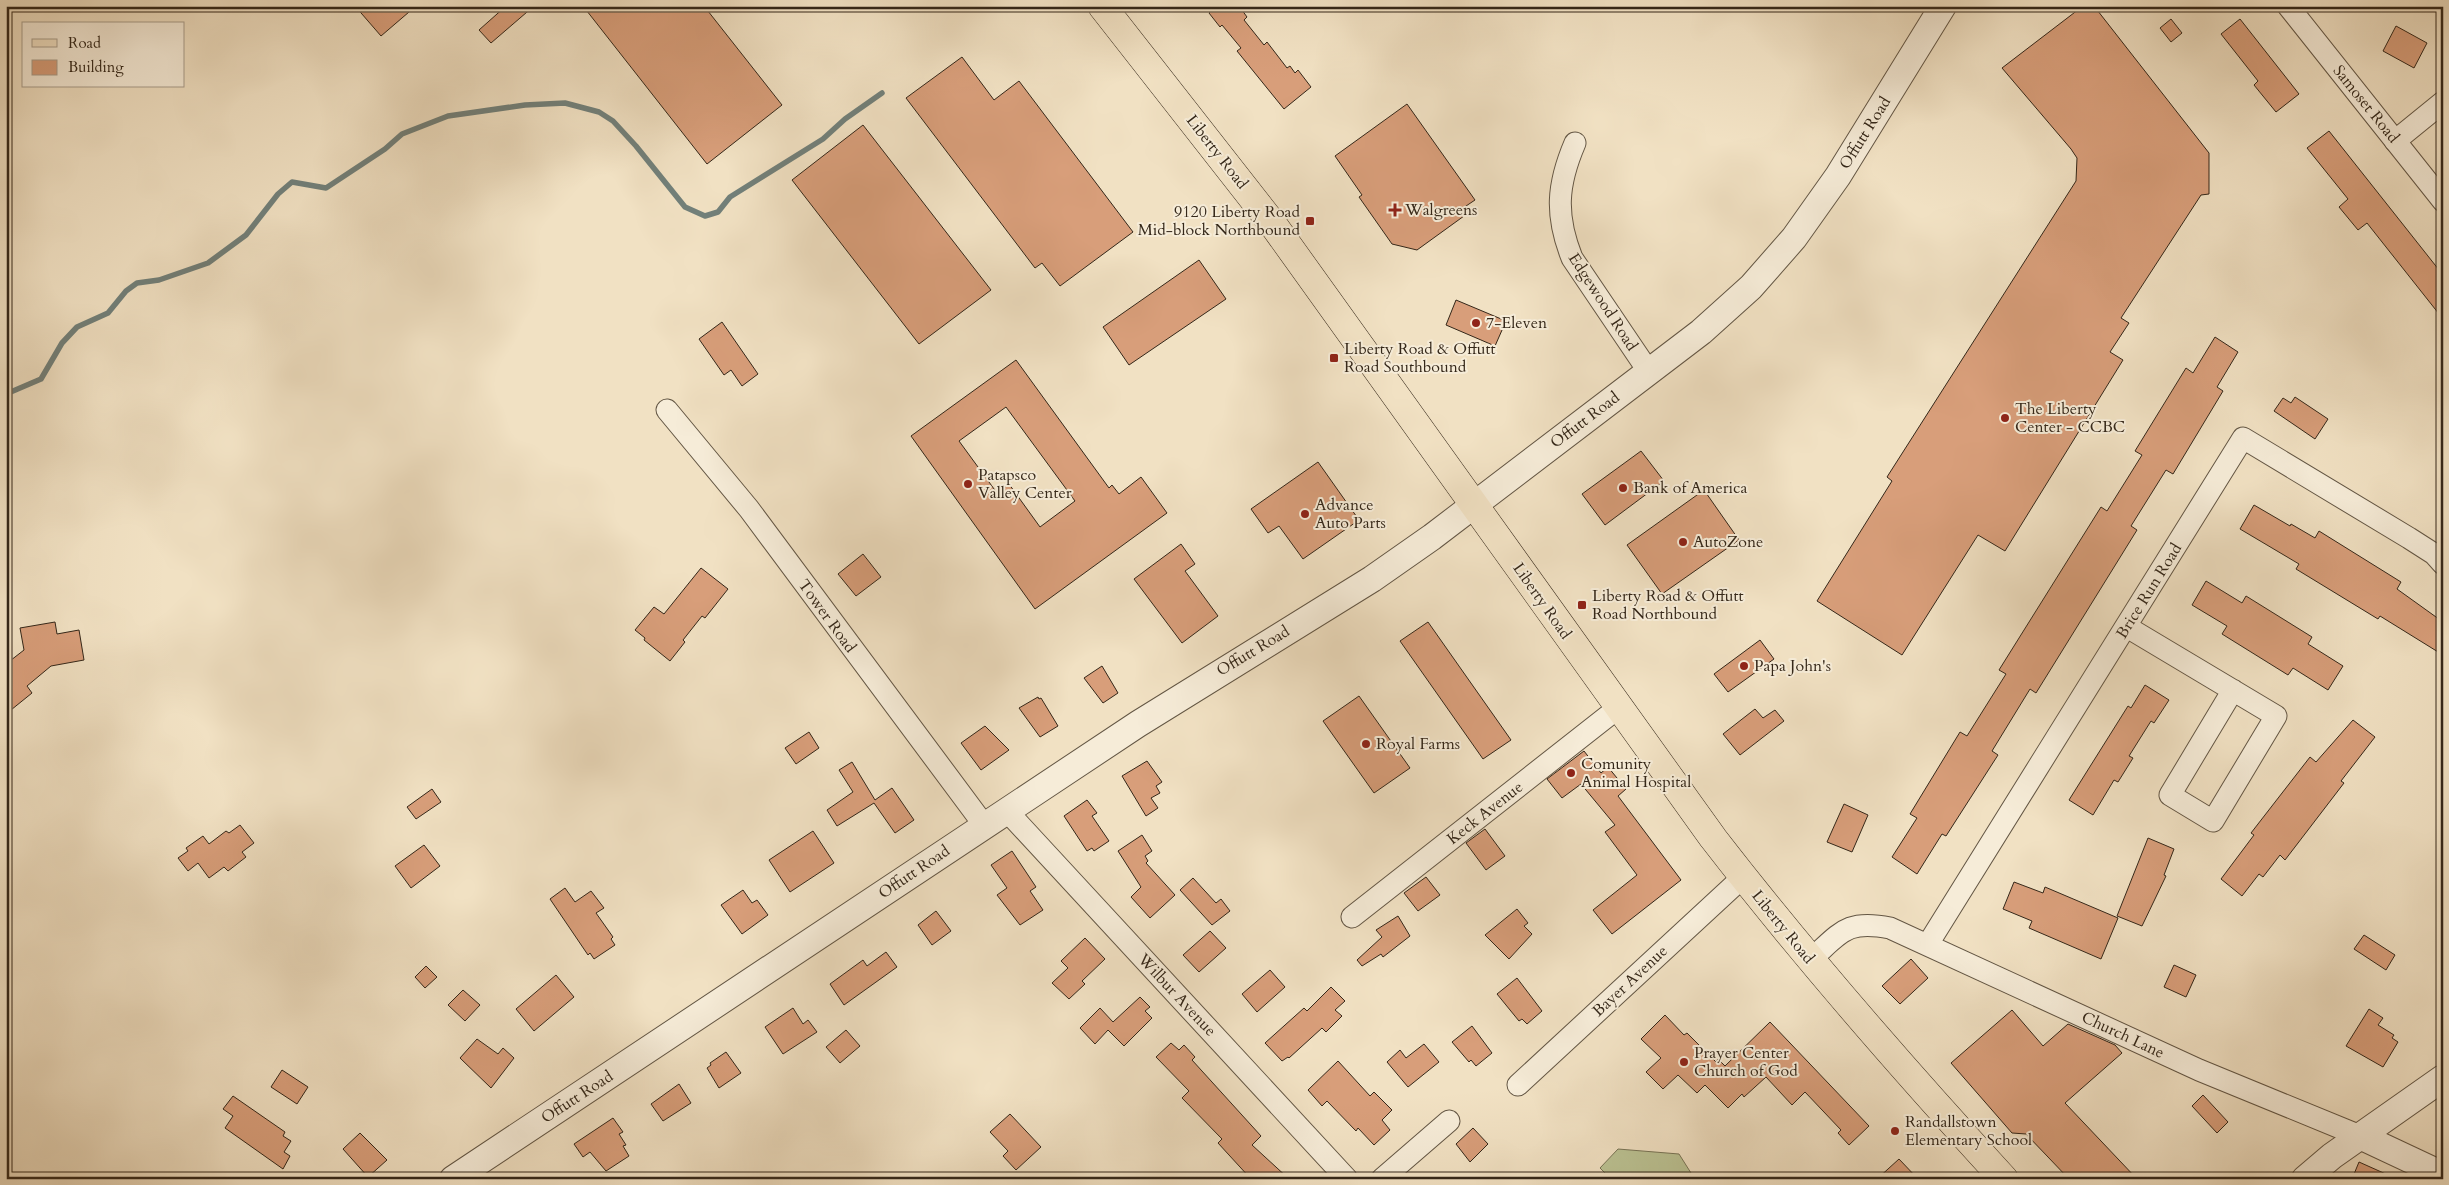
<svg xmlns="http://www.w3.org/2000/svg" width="2449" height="1185" font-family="Cardo,serif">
<rect width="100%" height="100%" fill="#f1e1c3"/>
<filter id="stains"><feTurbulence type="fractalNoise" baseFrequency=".004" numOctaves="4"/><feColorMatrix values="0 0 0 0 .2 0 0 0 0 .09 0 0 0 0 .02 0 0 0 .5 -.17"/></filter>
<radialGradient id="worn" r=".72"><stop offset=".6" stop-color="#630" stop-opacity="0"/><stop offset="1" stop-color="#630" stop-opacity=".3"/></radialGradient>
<!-- green -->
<polygon fill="#bbc293" stroke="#787456" points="1618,1149 1679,1154 1691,1173 1685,1179 1611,1179 1600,1168"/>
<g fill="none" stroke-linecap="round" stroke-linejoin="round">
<!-- stream -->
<polyline stroke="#72807a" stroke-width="5.5" points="6,394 41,379 62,343 77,327 108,313 126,291 137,283 159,280 208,263 246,235 278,194 292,182 326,188 385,149 402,134 448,116 525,105 565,103 599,112 613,121 636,146 685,207 705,216 718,212 730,197 823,139 845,119 882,93"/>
</g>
<!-- building -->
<g fill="#d89e7a" stroke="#342719" fill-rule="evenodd">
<polygon points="355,6 416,6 381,36"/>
<polygon points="506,6 534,6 491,43 479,30"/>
<polygon points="583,6 704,6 782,105 707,164"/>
<polygon points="1216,6 1239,6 1247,17 1244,20 1264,45 1267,42 1287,68 1290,66 1295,73 1298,70 1311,87 1284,109 1237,51 1241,48 1222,25 1220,27 1209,13"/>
<polygon points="2083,6 2094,6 2209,153 2209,194 2201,195 2121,318 2129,323 2110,352 2123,360 2005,551 1978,535 1902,655 1817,601 1892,481 1887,477 2076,181 2077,158 2071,149 2002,68"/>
<polygon points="2171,19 2182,33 2171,42 2160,28"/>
<polygon points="2240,19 2299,94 2276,112 2254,85 2258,81 2221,34"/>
<polygon points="2396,26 2427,43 2414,68 2383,51"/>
<polygon points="962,57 994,100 1019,81 1133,232 1060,286 1042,263 1035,268 906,98"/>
<polygon points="1407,104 1475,200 1460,210 1464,216 1417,250 1392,244 1359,197 1362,195 1335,156"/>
<polygon points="863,125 991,290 919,344 792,180"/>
<polygon points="2329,131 2443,275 2443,319 2367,223 2358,230 2339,207 2348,199 2307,148"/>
<polygon points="1199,260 1226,299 1129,365 1103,327"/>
<polygon points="1456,300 1506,321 1495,346 1446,325"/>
<polygon points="722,322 758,374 742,386 731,370 724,375 699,339"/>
<polygon points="2215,337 2238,352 2217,387 2223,391 2173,474 2166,470 2131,526 2137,530 2036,693 2030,689 1992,751 1998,755 1946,836 1942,834 1917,874 1892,857 1917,818 1910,814 1960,732 1967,736 2006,674 1999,670 2101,507 2107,511 2142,455 2135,451 2186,368 2193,373"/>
<path d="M1016,360L1109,488L1112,485L1119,494L1141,477L1167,513L1035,609L911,436ZM1006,407L1075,501L1040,527L1009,484L997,493L959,441Z"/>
<polygon points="2295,397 2328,419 2315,439 2274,411 2283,398 2291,403"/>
<polygon points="1641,451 1664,481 1605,525 1582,494"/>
<polygon points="1318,462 1359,520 1303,559 1279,526 1268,533 1251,509"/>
<polygon points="1704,490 1739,540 1662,594 1627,545"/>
<polygon points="2254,505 2290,526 2291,524 2315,538 2319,531 2401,582 2397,589 2443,622 2443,655 2380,616 2378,619 2296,569 2299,564 2240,529"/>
<polygon points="1181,544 1195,564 1185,571 1218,616 1182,643 1134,579"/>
<polygon points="863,554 881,577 856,596 838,574"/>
<polygon points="701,568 728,589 705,618 702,616 683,640 685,642 670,661 644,640 645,638 635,630 654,607 664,614"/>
<polygon points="2206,581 2242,603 2246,596 2312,637 2308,644 2343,666 2328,690 2293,668 2288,675 2222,634 2227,626 2192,605"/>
<polygon points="55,622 57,634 79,630 84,660 51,666 27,686 32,693 6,714 6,664 24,650 20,628"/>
<polygon points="1428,622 1511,740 1483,759 1400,641"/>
<polygon points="1760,640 1774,659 1728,692 1714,674"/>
<polygon points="1102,666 1118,693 1103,703 1084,678"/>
<polygon points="2145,685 2169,700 2154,723 2151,721 2129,756 2133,758 2118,782 2114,780 2093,815 2069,800 2128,706 2131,708"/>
<polygon points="1359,696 1410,768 1374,793 1323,721"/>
<polygon points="1038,697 1039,699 1041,698 1058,726 1040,737 1019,708"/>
<polygon points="1755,709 1763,718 1775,710 1784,721 1740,755 1723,734"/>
<polygon points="2353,720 2375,737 2341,781 2344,783 2285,860 2280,855 2263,877 2259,874 2242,896 2221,879 2254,835 2251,833 2310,757 2316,762"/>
<polygon points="985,726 1009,750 981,770 961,743"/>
<polygon points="809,732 819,748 796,764 785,748"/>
<polygon points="1584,751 1601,773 1608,767 1626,789 1618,796 1681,880 1612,934 1593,910 1637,875 1605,832 1615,825 1581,784 1562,798 1547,779"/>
<polygon points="1147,761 1162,782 1156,786 1160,793 1151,798 1158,808 1146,816 1122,776"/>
<polygon points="852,762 875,800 892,788 914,820 895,833 874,803 837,826 827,810 853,792 839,770"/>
<polygon points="432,789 441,802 416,819 407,807"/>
<polygon points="1087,800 1097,813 1092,816 1109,841 1094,851 1092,848 1087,851 1064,816"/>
<polygon points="1844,804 1868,815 1852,852 1827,842"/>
<polygon points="240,825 254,843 242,852 246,857 228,871 224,867 209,878 198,863 188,871 178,858 188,851 186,848 203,836 209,844 226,831 229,833"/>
<polygon points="1485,829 1505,856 1486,870 1466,843"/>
<polygon points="813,831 834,863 790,892 769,860"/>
<polygon points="1142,835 1152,851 1145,856 1148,861 1146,863 1175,895 1150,918 1131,897 1141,887 1118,851"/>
<polygon points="2148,838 2174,849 2164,875 2166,876 2142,926 2117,916"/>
<polygon points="424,845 440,866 411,888 395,866"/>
<polygon points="1012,851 1036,887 1030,891 1043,910 1020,925 997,895 1007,888 991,865"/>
<polygon points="1426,877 1440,895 1418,911 1404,893"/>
<polygon points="1193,878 1216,903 1221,899 1230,911 1212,925 1180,890"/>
<polygon points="2014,882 2043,893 2045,887 2118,918 2101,959 2029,928 2032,921 2003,909"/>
<polygon points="565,888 575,902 591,891 604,908 596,913 613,937 611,939 615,945 594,959 590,953 588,955 550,899"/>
<polygon points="743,890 752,903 757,900 768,915 742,934 721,905"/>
<polygon points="1517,909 1528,923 1524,926 1532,934 1509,959 1485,935"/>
<polygon points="936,911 951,931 932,945 918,925"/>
<polygon points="1398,916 1410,936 1383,957 1381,954 1362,966 1357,960 1382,937 1376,930"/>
<polygon points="1210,931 1226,948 1199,972 1183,955"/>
<polygon points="2364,935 2395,955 2386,970 2354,949"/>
<polygon points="1085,938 1105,959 1082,981 1085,984 1069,999 1052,983 1068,968 1061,961"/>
<polygon points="886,952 897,967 844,1005 830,984 863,960 867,966"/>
<polygon points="1911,959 1928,978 1900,1004 1882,986"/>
<polygon points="2174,965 2196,975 2186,997 2164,987"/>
<polygon points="426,966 437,977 425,988 415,977"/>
<polygon points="1270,970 1285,987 1257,1012 1242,994"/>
<polygon points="556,975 574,997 534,1031 516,1009"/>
<polygon points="1517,978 1542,1011 1527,1024 1522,1019 1519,1021 1497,994"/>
<polygon points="1331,987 1345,1001 1335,1010 1342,1016 1326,1032 1322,1028 1289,1058 1288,1057 1282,1061 1265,1043 1304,1008 1307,1011"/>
<polygon points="463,990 480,1005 465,1021 448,1005"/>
<polygon points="1140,997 1150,1007 1145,1011 1152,1018 1124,1046 1108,1030 1095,1044 1080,1028 1100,1008 1113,1022"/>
<polygon points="793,1008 803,1024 808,1020 817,1032 783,1054 765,1027"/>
<polygon points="2369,1009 2383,1018 2378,1025 2394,1035 2392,1038 2398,1042 2383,1067 2346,1046"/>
<polygon points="2012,1010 2043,1046 2068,1024 2115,1045 2122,1053 2065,1103 2137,1179 2069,1179 2026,1134 2012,1133 1951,1063"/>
<polygon points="1665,1015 1684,1035 1687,1033 1716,1062 1718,1059 1725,1066 1770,1022 1869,1126 1849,1145 1838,1133 1841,1130 1805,1092 1792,1105 1766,1077 1744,1097 1742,1094 1728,1108 1705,1085 1697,1093 1678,1075 1663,1089 1646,1072 1661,1058 1641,1039"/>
<polygon points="1472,1026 1492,1053 1476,1066 1471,1060 1469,1062 1452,1042"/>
<polygon points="846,1030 860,1046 840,1063 826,1047"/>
<polygon points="477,1039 498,1054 503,1048 514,1058 491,1088 460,1058"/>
<polygon points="1171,1043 1179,1050 1184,1045 1195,1057 1192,1060 1261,1136 1252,1145 1289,1179 1251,1179 1218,1143 1222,1139 1182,1098 1189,1091 1156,1057"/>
<polygon points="1424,1044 1439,1062 1408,1087 1387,1062 1400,1050 1406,1058"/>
<polygon points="726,1052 741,1073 719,1088 707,1068 711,1065 710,1063"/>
<polygon points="1338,1061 1370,1096 1374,1092 1392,1110 1382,1120 1390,1130 1374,1145 1358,1128 1356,1131 1327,1101 1322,1106 1308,1090"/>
<polygon points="282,1070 308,1087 297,1104 271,1087"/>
<polygon points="679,1084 691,1103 663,1121 651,1104"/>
<polygon points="2203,1095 2228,1122 2217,1133 2192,1106"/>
<polygon points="233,1096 285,1132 283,1136 291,1141 284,1152 290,1156 283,1169 225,1128 233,1116 223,1109"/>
<polygon points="1010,1114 1041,1147 1016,1170 1003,1156 1008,1151 990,1132"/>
<polygon points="613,1118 623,1132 619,1134 626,1145 623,1146 629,1156 606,1171 590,1152 583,1157 574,1144"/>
<polygon points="1473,1128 1488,1144 1470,1162 1456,1144"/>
<polygon points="360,1133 387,1160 368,1177 343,1149"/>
<polygon points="1899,1159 1918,1179 1877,1179"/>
<polygon points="2359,1162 2397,1179 2352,1179"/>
</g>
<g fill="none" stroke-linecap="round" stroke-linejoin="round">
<defs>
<g id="minor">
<polyline points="2288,6 2443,201"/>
<polyline points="2395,141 2443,102"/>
<path d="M1575,143C1557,185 1555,215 1572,258L1649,372"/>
<polyline points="667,410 749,509 984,825"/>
<polyline points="2127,627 2276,716 2213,821 2170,795 2233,690"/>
<polyline points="1006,810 1347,1179"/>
<polyline points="1352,917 1618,708"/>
<polyline points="1928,944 2243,438 2409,538 2434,554 2443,564"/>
<path d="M1810,960C1841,933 1846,919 1890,928L2199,1070L2360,1136"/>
<polyline points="1518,1085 1743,877"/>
<polyline points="1382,1179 1449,1121"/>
</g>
<g id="tertiary">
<polyline points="2360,1136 2443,1175"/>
<polyline points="453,1179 1138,724 1372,579 1432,537 1701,332 1751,287 1794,238 1838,176 1943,6"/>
<polyline points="2305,1179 2332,1156 2443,1078"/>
</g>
<path id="primary" d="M1102,6L1272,223L1713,838C1805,957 1903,1069 2004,1179"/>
</defs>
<!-- minor casing -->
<use href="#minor" stroke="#635644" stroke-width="23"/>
<!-- tertiary casing -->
<use href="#tertiary" stroke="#635644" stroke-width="28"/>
<!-- primary casing -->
<use href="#primary" stroke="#342719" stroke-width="29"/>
<!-- minor -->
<use href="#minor" stroke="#f6ecd8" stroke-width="21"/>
<!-- tertiary -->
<use href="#tertiary" stroke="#f6ecd8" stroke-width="26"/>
<!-- primary -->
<use href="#primary" stroke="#f1e1c3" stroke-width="28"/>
</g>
<!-- markers -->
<g fill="#8f2418" stroke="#f6ecd8" stroke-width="2">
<path d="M1392.5 202.5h5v5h5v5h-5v5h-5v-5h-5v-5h5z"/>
<rect x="1305" y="216" width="10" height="10" rx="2.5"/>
<circle cx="1476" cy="323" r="5"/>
<rect x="1329" y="353" width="10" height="10" rx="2.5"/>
<circle cx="2005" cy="418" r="5"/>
<circle cx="968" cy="484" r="5"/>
<circle cx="1623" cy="488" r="5"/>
<circle cx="1305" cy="514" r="5"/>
<circle cx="1683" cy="542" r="5"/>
<rect x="1577" y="600" width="10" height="10" rx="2.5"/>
<circle cx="1744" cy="666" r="5"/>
<circle cx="1366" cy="744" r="5"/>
<circle cx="1571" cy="773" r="5"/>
<circle cx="1684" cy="1062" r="5"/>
<circle cx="1895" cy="1131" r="5"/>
</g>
<g text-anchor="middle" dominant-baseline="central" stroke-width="4" stroke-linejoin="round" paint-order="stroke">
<!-- street labels -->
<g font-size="16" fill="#342719" stroke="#f6ecd8">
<text transform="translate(2366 104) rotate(51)">Samoset Road</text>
<text transform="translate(1865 133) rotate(-58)">Offutt Road</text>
<text transform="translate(1217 152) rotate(52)">Liberty Road</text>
<text transform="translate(1603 302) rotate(57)">Edgewood Road</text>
<text transform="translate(1585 420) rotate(-37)">Offutt Road</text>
<text transform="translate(2149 591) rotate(-58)">Brice Run Road</text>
<text transform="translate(1542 601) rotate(55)">Liberty Road</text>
<text transform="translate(827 616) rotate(54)">Tower Road</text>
<text transform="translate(1253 651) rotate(-31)">Offutt Road</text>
<text transform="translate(1485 813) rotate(-38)">Keck Avenue</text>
<text transform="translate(914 872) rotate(-34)">Offutt Road</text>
<text transform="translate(1783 927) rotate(51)">Liberty Road</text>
<text transform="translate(1630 981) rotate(-43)">Bayer Avenue</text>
<text transform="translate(1177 995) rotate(47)">Wilbur Avenue</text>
<text transform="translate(2123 1035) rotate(25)">Church Lane</text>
<text transform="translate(577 1097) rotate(-33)">Offutt Road</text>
</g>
<!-- poi labels -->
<g font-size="16" fill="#342719" stroke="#f6ecd8" text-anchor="start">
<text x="1405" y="210">Walgreens</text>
<text x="1300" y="212" text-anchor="end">9120 Liberty Road<tspan x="1300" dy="18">Mid-block Northbound</tspan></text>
<text x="1486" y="323">7-Eleven</text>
<text x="1344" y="349">Liberty Road &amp; Offutt<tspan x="1344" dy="18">Road Southbound</tspan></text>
<text x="2015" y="409">The Liberty<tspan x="2015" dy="18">Center - CCBC</tspan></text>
<text x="978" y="475">Patapsco<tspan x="978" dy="18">Valley Center</tspan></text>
<text x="1633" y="488">Bank of America</text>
<text x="1315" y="505">Advance<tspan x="1315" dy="18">Auto Parts</tspan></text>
<text x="1693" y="542">AutoZone</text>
<text x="1592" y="596">Liberty Road &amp; Offutt<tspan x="1592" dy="18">Road Northbound</tspan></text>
<text x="1754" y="666">Papa John's</text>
<text x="1376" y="744">Royal Farms</text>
<text x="1581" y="764">Comunity<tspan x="1581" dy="18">Animal Hospital</tspan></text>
<text x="1694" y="1053">Prayer Center<tspan x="1694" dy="18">Church of God</tspan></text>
<text x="1905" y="1122">Randallstown<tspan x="1905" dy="18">Elementary School</tspan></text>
</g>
</g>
<!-- margin -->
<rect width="2449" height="1185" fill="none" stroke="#f1e1c3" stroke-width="25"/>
<rect x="8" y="8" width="2434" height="1170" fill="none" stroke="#342719" stroke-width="2.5"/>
<rect x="12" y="12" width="2424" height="1160" fill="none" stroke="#342719"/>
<!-- legend -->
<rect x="22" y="22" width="162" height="65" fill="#f6ecd8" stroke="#a89d8c"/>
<rect x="32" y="39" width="25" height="8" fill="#f1e1c3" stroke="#a89d8c"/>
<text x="68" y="48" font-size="15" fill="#342719">Road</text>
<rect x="32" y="60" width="25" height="15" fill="#d89e7a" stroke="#a89d8c"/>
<text x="68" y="72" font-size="15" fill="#342719">Building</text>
<rect width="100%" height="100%" filter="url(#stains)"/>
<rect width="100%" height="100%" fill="url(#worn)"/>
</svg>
